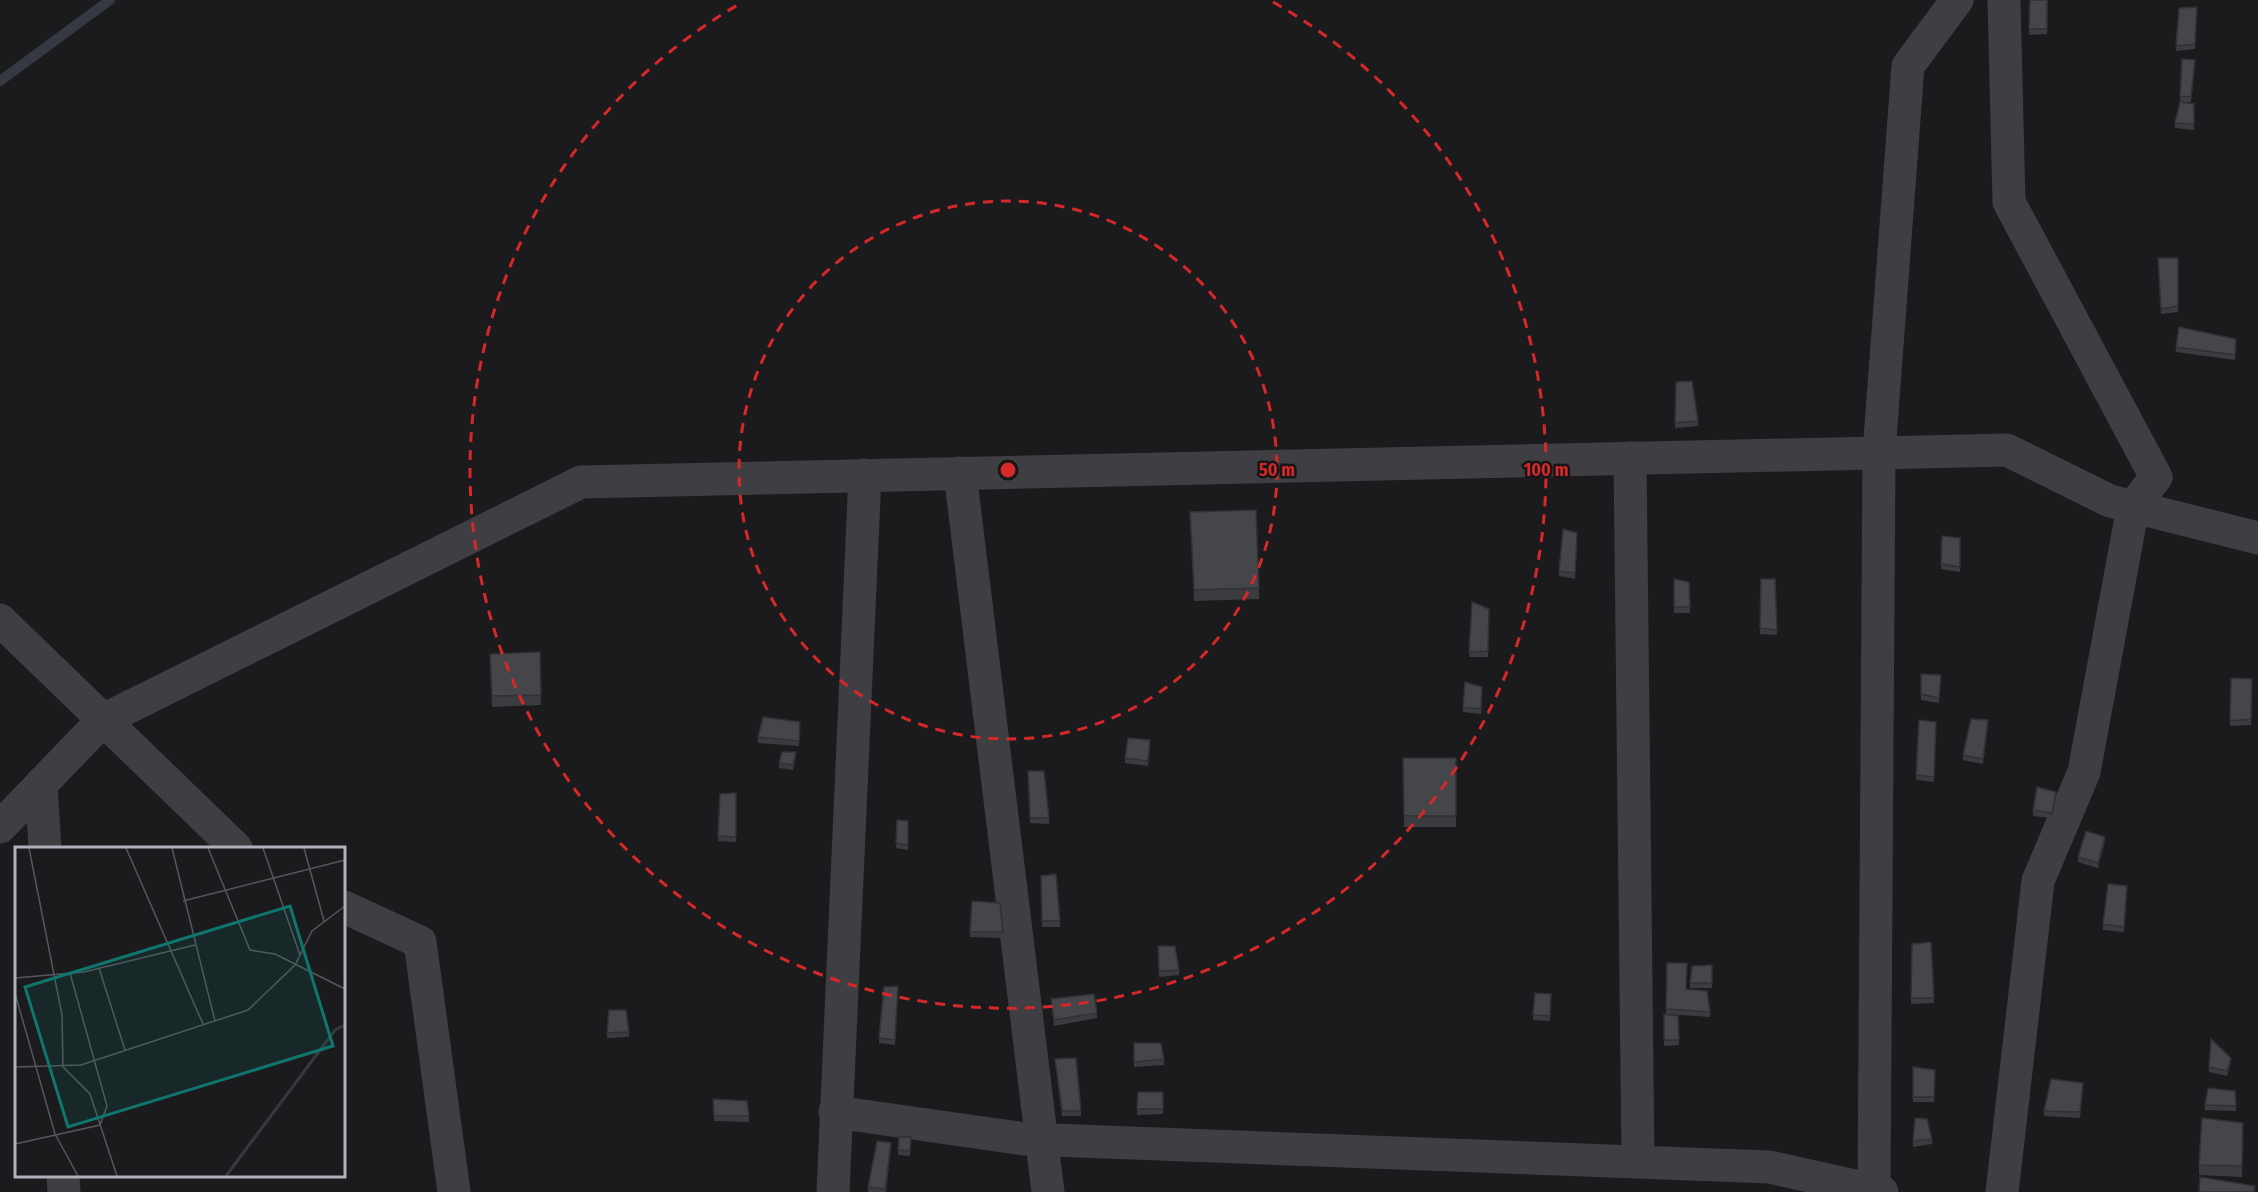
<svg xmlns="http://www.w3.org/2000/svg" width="2258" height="1192" font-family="'Fira Sans Condensed',sans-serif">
<rect width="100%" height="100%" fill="#1b1b1d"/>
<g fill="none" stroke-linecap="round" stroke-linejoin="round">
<!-- stream -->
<polyline stroke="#343942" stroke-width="10" points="0,81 110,0"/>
<!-- street -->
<g stroke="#3e3e43" stroke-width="33">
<polyline points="1630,458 1638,1162"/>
<polyline points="960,473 1048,1192"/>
<polyline points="0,620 236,848"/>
<polyline points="41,784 45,848"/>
<polyline points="0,827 103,720 581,482 2007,450 2110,501 2258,538"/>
<polyline points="344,907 420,942 454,1192"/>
<polyline points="835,1112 1025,1139 1769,1167 1882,1192"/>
<polyline points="63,1176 64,1192"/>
<polyline points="1874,1190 1879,452 1908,66 1957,0"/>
<polyline points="833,1192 865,475"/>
<polyline points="2002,1192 2038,881 2084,772 2133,507 2156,477 2009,202 2004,0"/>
</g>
</g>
<!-- wall -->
<g fill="#3b3c40">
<polygon points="2030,0 2048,0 2047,34 2029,35"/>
<polygon points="2197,7 2195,49 2176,51 2179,8"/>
<polygon points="2182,59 2195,65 2191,102 2180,102"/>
<polygon points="2194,104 2194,130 2175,128 2175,123"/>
<polygon points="2158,258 2178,258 2178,312 2161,314"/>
<polygon points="2236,339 2235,360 2176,352 2176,347"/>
<polygon points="1676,382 1698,421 1698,426 1675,428"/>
<polygon points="1190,512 1259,588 1259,599 1194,601"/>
<polygon points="1942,536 1960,538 1960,572 1941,569"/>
<polygon points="1577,539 1575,579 1559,576 1559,571"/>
<polygon points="1674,579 1689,582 1690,613 1674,613"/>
<polygon points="1761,579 1775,579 1777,635 1760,634"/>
<polygon points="1472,602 1489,609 1488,657 1469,657"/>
<polygon points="540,652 541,705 492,707 490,665"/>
<polygon points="1921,674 1941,675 1939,703 1921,700"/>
<polygon points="2231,678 2252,679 2251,725 2230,726"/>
<polygon points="1482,687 1481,714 1463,712 1463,707"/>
<polygon points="1919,720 1936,722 1934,782 1916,780"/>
<polygon points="800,722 799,746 758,743 758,737"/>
<polygon points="1988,726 1983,764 1963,760 1963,755"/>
<polygon points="1150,746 1148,766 1125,763 1125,758"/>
<polygon points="796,757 793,770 779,768 779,763"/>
<polygon points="1403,758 1456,758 1456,827 1404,827"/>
<polygon points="1028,771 1049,818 1049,824 1030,823"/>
<polygon points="736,793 736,842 718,841 720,794"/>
<polygon points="2056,797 2052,818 2033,816 2033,810"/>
<polygon points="897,820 908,821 908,850 896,848"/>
<polygon points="2105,842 2098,868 2078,862 2078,857"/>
<polygon points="1041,876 1060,921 1060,927 1042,927"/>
<polygon points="2127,886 2124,932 2103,930 2103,924"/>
<polygon points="970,932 1003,932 1003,938 970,937"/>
<polygon points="1931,942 1934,1003 1911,1004 1912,944"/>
<polygon points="1158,946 1179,970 1179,975 1159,977"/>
<polygon points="1712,965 1712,988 1690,988 1690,983"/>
<polygon points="898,986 895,1045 879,1043 879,1038"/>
<polygon points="1686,989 1710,1012 1710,1017 1667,1014 1678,1016 1679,1045 1664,1046 1664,1014 1666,1014 1666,1009"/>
<polygon points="1551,994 1550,1021 1533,1020 1533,1015"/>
<polygon points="1051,999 1097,1013 1097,1018 1054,1026"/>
<polygon points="609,1010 629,1032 629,1037 607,1038"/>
<polygon points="1134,1043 1164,1059 1164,1065 1134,1067"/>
<polygon points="1055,1059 1081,1111 1081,1116 1062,1116"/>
<polygon points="2231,1063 2227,1076 2209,1072 2209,1067"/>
<polygon points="1913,1067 1935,1070 1934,1102 1913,1102"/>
<polygon points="2083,1088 2080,1118 2044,1116 2044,1111"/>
<polygon points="2235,1091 2236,1111 2205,1110 2205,1105"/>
<polygon points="1138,1092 1163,1092 1163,1114 1137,1115"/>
<polygon points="713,1099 749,1116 749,1122 714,1121"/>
<polygon points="2243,1134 2242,1177 2199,1175 2199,1165"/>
<polygon points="899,1137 911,1142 910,1156 898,1155"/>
<polygon points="1932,1139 1932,1144 1913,1147 1913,1141"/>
<polygon points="891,1148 886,1192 868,1192 868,1187"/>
</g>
<!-- shaded-wall -->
<g fill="#303134">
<polygon points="796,752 796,757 793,770 793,765"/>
<polygon points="2056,792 2056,797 2052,818 2052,813"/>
<polygon points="2105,837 2105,842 2098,868 2098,863"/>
<polygon points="2231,1058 2231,1063 2227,1076 2227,1071"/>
</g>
<!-- building -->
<g fill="#45464a" stroke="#303134" stroke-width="1.5">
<polygon points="2030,0 2047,0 2047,29 2029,29"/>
<polygon points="2197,7 2195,44 2176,46 2179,8"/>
<polygon points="2182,59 2195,60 2191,97 2180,96"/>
<polygon points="2180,102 2194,104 2194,124 2175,123"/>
<polygon points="2158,258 2178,258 2178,306 2161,309"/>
<polygon points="2179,327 2236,339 2235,355 2176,347"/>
<polygon points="1692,381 1698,421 1675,423 1676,382"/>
<polygon points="1256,510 1259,588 1194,590 1190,512"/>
<polygon points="1563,529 1577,533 1575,573 1559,571"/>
<polygon points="1942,536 1960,538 1960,567 1941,564"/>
<polygon points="1674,579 1689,582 1690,607 1674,607"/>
<polygon points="1761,579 1775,579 1777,630 1760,628"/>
<polygon points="1472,602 1489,609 1488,651 1469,652"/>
<polygon points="540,652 541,695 492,696 490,654"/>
<polygon points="1921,674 1941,675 1939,698 1921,694"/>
<polygon points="2231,678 2252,679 2251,719 2230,721"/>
<polygon points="1465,682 1482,687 1481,709 1463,707"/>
<polygon points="763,717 800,722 799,741 758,737"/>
<polygon points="1971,719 1988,720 1983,759 1963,755"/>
<polygon points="1919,720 1936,722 1934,777 1916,775"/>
<polygon points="1128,738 1150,740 1148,761 1125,758"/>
<polygon points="782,752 796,752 793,765 779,763"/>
<polygon points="1403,758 1456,758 1456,816 1404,816"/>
<polygon points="1028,771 1044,771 1049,818 1030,818"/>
<polygon points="2037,787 2056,792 2052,813 2033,810"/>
<polygon points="736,793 736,837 718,836 720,794"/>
<polygon points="897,820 908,821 908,845 896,843"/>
<polygon points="2086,831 2105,837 2098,863 2078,857"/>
<polygon points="1056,874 1060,921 1042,921 1041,876"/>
<polygon points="2108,884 2127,886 2124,927 2103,924"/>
<polygon points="972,901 1000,903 1003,932 970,932"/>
<polygon points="1931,942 1934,998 1911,998 1912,944"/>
<polygon points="1158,946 1175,946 1179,970 1159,971"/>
<polygon points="1667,963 1687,963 1686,989 1707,991 1710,1012 1666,1009"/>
<polygon points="1712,965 1712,983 1690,983 1692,966"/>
<polygon points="898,986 895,1040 879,1038 884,987"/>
<polygon points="1535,993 1551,994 1550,1016 1533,1015"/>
<polygon points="1094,994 1097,1013 1054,1020 1051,999"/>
<polygon points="609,1010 626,1010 629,1032 607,1033"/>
<polygon points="1664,1014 1678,1016 1679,1040 1664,1040"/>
<polygon points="2211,1039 2231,1058 2227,1071 2209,1067"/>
<polygon points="1134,1043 1161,1043 1164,1059 1134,1062"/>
<polygon points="1076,1058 1081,1111 1062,1111 1055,1059"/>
<polygon points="1913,1067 1935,1070 1934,1097 1913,1097"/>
<polygon points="2051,1079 2083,1083 2080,1112 2044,1111"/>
<polygon points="2208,1088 2235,1091 2236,1106 2205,1105"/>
<polygon points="1138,1092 1163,1092 1163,1109 1137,1109"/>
<polygon points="713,1099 747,1101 749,1116 714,1116"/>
<polygon points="1915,1118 1927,1119 1932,1139 1913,1141"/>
<polygon points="2202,1118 2243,1123 2242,1166 2199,1165"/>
<polygon points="899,1137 911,1137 910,1151 898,1150"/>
<polygon points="877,1141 891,1143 885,1189 868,1187"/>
<polygon points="2200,1177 2255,1186 2254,1192 2199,1192"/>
</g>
<!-- distance rings -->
<g fill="none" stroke="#d62828" stroke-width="3" stroke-dasharray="10 8">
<circle cx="1008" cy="470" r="269"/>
<path d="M1273 2A538 538 0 1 1 743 2"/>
</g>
<!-- overview -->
<g transform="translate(15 847)">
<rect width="330" height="330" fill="#1b1b1d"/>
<path fill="none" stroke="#343942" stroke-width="3" d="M211,329L320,183L330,178"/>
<path fill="none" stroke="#56575c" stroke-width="1.5" d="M14,1L47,168L48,220L75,247L102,329M111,1L188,177M157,1L200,174M193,1L235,103L260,107L330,142M248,1L285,108M289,1L309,74M168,54L330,13M84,121L110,203M0,131L69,125L180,98M0,146L40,287L63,329M0,220L66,218L233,163L280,118L297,84L330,59M0,297L85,278L92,259L55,126"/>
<path fill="#0f766e" fill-opacity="0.15" stroke="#0f766e" stroke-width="3" d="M275,59L318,199L53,280L10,140Z"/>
<rect width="330" height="330" fill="none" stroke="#afb1bb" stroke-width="3"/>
</g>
<circle cx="1008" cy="470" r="9" fill="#d62828" stroke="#161618" stroke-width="3"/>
<g font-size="18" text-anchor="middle" font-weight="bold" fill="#d62828" stroke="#161618" stroke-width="5" stroke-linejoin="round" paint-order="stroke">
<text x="1277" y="476">50 m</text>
<text x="1546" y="476">100 m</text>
</g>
</svg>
